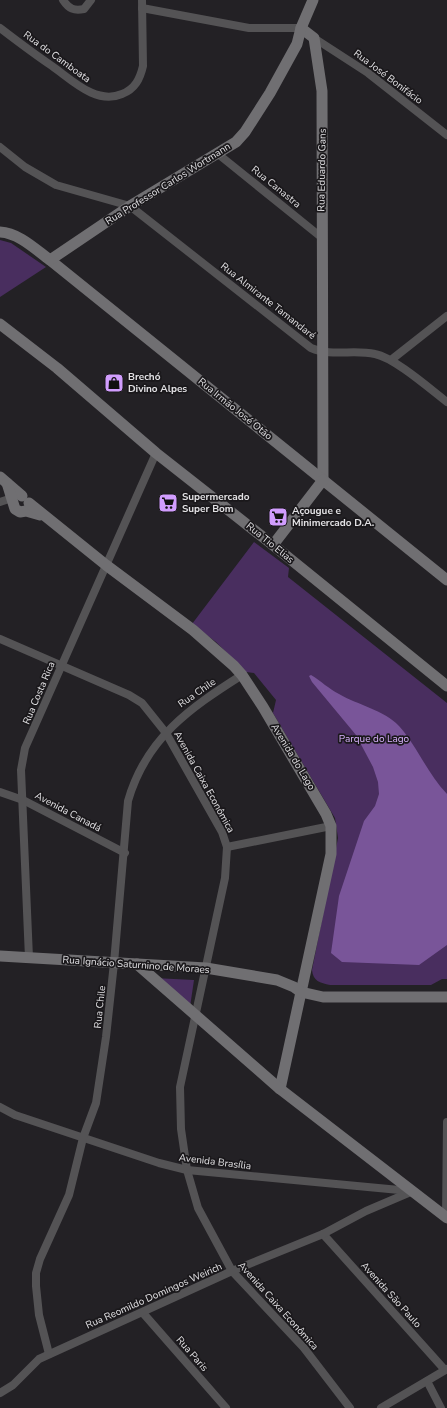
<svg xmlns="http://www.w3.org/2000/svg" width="447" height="1408" font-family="'Nunito Sans',sans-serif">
<rect width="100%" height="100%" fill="#232125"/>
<!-- green -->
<g fill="#492e5f">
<polygon points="0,240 11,243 46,267 0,297"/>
<path d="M254,542L289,568L288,577L447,703V979H442L431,985H330C320,983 313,981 312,970L338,838L335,818L273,713L276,700L254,673L246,672L216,642L192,624Z"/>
<polygon points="154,978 194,980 190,1007"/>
</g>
<!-- water -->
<path fill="#795599" d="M311,675C321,681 329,689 339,694C358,705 384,710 399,726C417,746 427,773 447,794V945L419,965L342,962L331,953L339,896L364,821L375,806L379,794L378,782L373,767L356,735L312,682L309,676Z"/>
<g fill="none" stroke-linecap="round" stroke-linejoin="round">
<!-- street -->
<g stroke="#545355" stroke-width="8">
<path d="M63,0C69,9 74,11 84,9L91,0"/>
<polyline points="142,8 249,28 301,28"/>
<path d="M0,28C17,41 34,54 52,66C72,80 96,105 122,94C135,89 140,79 143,66L142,0"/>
<polyline points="314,38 368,73 447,135"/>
<path d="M0,147L25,167L56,185L130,206L311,348C332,357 353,349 375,354C395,358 430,389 447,402"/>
<polyline points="218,154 321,237"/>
<polyline points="391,360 447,316"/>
<polyline points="0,502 9,499 11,493"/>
<polyline points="0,639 129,695 142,703 166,733 222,832 227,847 225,878 180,1087 181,1129 187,1170 198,1208 232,1271 304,1348 350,1408"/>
<polyline points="0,792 23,800 125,853"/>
<polyline points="227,847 331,826"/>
<polyline points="29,958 21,770 25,748 156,453"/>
<polyline points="0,1107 15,1115 159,1163 187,1170 410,1191"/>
<polyline points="446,1217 447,1122"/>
<polyline points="323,1234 445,1370"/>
<polyline points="143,1313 226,1408"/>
<path d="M49,1354L39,1315L36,1286V1273L40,1259L69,1195L83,1138L96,1103L106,1037L114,963L128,801C146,738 190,708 242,675"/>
<polyline points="427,1381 441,1408"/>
<polyline points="0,1393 13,1385 39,1359 232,1271 323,1234 366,1211 413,1191"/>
<polyline points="381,1408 447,1369"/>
</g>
<!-- secondary -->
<g stroke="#706f72" stroke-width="11">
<polyline points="301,28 314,38 322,91 323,480"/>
<path d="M0,232C19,233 35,249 50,260L447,580"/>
<polyline points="50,260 130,206 236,142 245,132 270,93 297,44 301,28 313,0"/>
<polyline points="0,324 57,368 156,453 273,545 447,686"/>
<polyline points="0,477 22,496"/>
<polyline points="7,483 15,509 20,512 26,511 40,515"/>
<polyline points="29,503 106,565 193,630 234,666 242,675 263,707 326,814 331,826 331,854 280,1089"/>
<polyline points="273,545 323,480"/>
<polyline points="0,956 206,968 277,980 294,987 301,992 323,997 447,997"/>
<polyline points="137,964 280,1089 447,1218"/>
</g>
</g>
<!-- icons -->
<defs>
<symbol id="shop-square" viewBox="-11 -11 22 22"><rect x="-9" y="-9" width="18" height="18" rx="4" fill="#d19dfe" stroke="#1a181b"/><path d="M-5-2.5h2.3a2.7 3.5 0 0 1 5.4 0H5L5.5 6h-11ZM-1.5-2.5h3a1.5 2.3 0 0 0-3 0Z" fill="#111"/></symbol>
<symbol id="supermarket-square" viewBox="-11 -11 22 22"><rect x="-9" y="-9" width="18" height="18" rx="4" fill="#d19dfe" stroke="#1a181b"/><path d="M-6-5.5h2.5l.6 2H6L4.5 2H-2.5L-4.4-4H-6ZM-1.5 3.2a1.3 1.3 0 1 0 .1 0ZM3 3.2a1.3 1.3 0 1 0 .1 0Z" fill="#111"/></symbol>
</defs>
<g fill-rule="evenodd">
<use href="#shop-square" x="103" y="372" width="22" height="22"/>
<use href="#supermarket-square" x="157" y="492" width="22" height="22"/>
<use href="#supermarket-square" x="267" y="506" width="22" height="22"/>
</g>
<g text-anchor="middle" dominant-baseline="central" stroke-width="3.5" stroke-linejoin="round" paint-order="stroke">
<!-- street labels -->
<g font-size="10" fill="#e2e1e4" stroke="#1a181b">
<text transform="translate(57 57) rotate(36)">Rua do Camboata</text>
<text transform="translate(388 77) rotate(37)">Rua José Bonifácio</text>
<text transform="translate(322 170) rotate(-89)">Rua Eduardo Gans</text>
<text transform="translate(168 184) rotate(-32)">Rua Professor Carlos Wortmann</text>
<text transform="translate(276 187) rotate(39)">Rua Canastra</text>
<text transform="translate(268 301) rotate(38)">Rua Almirante Tamandaré</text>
<text transform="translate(235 409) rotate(39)">Rua Irmão José Otão</text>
<text transform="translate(270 543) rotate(39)">Rua Tio Elias</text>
<text transform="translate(39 693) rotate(-67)">Rua Costa Rica</text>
<text transform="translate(197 693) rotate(-35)">Rua Chile</text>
<text transform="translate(293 757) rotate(59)">Avenida do Lago</text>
<text transform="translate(204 782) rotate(61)">Avenida Caixa Econômica</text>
<text transform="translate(68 812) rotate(28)">Avenida Canadá</text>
<text transform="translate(136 965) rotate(4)">Rua Ignácio Saturnino de Moraes</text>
<text transform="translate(100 1007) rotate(-84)">Rua Chile</text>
<text transform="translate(215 1162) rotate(7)">Avenida Brasília</text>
<text transform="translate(391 1295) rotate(48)">Avenida São Paulo</text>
<text transform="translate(154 1296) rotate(-24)">Rua Reomildo Domingos Weirich</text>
<text transform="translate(278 1306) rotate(48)">Avenida Caixa Econômica</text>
<text transform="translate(192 1354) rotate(49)">Rua Paris</text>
</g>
<!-- poi labels -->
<g font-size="10" font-weight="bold" fill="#e2e1e4" stroke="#1a181b" text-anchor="start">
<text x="128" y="377">Brechó<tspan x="128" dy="12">Divino Alpes</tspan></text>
<text x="182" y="497">Supermercado<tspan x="182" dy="12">Super Bom</tspan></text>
<text x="292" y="511">Açougue e<tspan x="292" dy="12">Minimercado D.A.</tspan></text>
</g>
<!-- park labels -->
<g font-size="10" fill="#d9b1fd" stroke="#1a181b">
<text x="374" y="739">Parque do Lago</text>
</g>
</g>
</svg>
